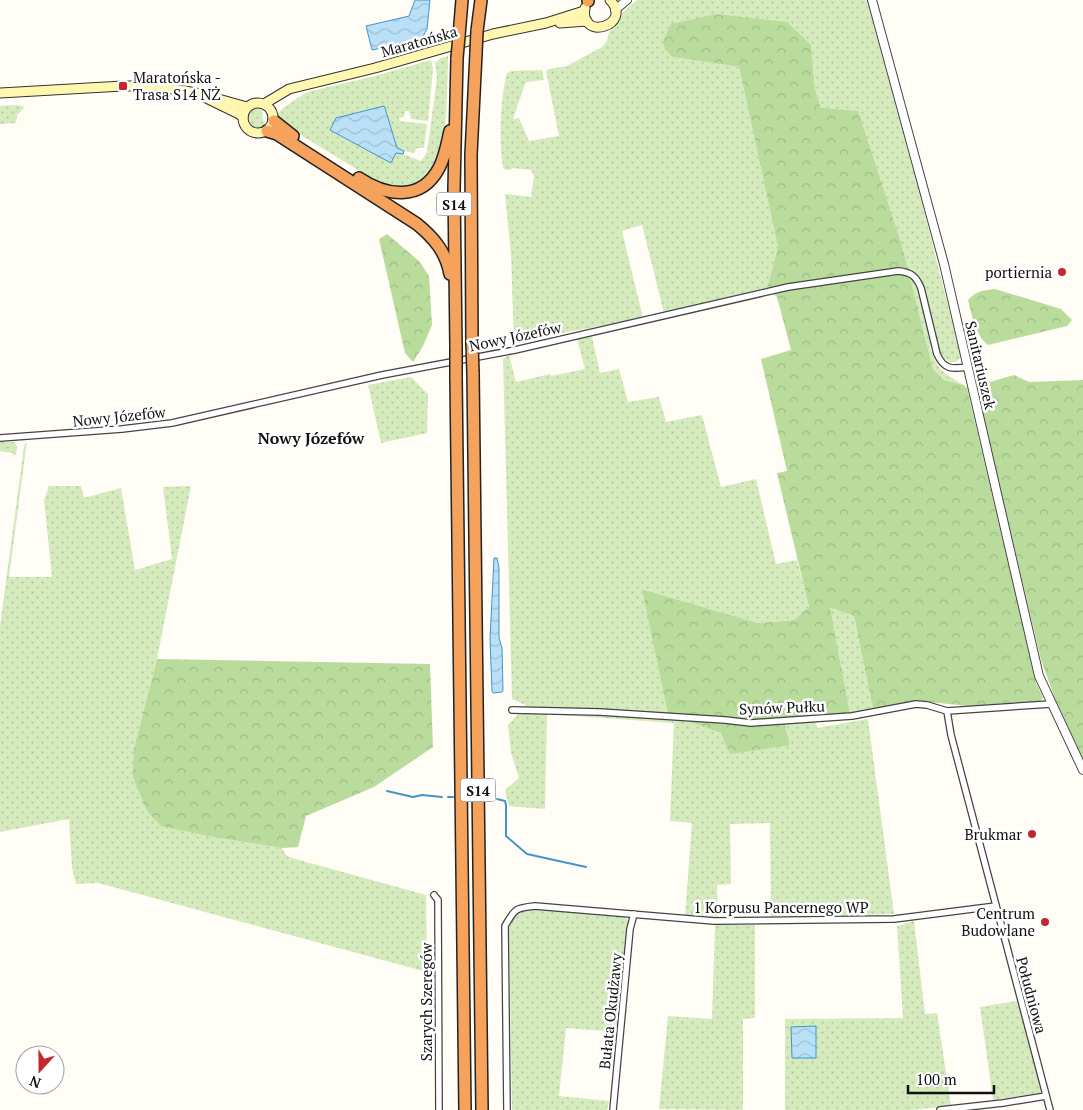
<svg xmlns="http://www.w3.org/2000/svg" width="1083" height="1110" font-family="'PT Serif',serif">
<defs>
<pattern id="grass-dots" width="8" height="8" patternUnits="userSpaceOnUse" patternTransform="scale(1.25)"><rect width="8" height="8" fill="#d5ebbd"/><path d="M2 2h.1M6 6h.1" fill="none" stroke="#b6c8a1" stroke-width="1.8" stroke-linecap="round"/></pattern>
<pattern id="forest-crowns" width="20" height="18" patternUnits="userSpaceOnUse" patternTransform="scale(1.25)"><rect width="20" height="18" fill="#b9dc9c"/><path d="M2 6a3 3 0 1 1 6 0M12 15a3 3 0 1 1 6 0" fill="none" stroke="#9ebc85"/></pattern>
<pattern id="water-waves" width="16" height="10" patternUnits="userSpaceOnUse" patternTransform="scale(1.25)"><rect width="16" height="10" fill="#b9e0f7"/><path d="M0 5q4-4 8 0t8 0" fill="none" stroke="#9ebfd3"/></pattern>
</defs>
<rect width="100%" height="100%" fill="#fffdf5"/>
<!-- grass -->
<g fill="url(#grass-dots)">
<path d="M637,0H867L920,195L961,357L956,362H950L941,356L937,344L930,347C939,372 942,372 964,385L944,380L933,369L919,314L821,108L815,89L811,45L673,57L739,67L778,247L767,288L664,313L642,225L622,231L643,318L514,342L511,255L505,194L531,197L534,176L531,170L512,168L511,170L504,169L503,167C499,141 500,99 507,73L511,71L542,70L544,80L527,82L525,84L513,119L519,118L529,141L559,136L546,71L549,69L567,66L602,47L607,41L609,32L616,25L624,11Z"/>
<path d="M448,56C447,84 448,137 437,161C427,183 402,190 381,184L281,123L277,115L284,107L307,92L371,77L431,60L433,69L428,121L411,119L409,111H405L404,117L399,118L400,121L427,124L424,148H417L414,153L404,151L403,154L421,161L427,152L437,78L435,63L441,58Z"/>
<polygon points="17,105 25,107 17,115 16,123 0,124 0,106"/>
<polygon points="251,109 260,109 262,111 264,127 256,129 249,125 247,117"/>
<polygon points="592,337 600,373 619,369 628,402 659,397 666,422 702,415 721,487 756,479 776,564 797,560 809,607 794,620 758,623 643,589 668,714 721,733 790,745 783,719 815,716 817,728 868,719 894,914 771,916 770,823 730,824 731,884 717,885 718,917 685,916 692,823 670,821 674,723 547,714 545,809 509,806 505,790 519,778 511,753 508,725 526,705 512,699 503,359 509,355 516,382 550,374 551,376 585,369 577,339"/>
<polygon points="411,377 428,394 427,433 381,443 368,385"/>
<polygon points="27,441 9,577 52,577 44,500 49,486 81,486 84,498 121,488 135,570 172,559 163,487 191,486 157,659 134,748 219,838 282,848 287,856 299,860 426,895 427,972 98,883 76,884 72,868 69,819 0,832 0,626 24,446"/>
<polygon points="0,442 15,442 17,447 16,455 13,455 13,453 0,451"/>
<polygon points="829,608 854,616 873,709 850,714"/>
<path d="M536,908L624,915L629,922L616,1032L566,1028L559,1096L609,1101L607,1110H512L509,927C515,913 522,911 536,908Z"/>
<polygon points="914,921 925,1014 937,1013 951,1106 910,1110 785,1110 785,1019 903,1018 897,926"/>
<polygon points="715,925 755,925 755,1018 743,1019 743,1110 659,1109 668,1016 712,1019"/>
<polygon points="1017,1001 1042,1087 1040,1093 993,1100 980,1007"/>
</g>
<!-- forest -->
<g fill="url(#forest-crowns)">
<polygon points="716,14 787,22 811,45 815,89 821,108 858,111 901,243 933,369 944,380 964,385 967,388 1036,683 1043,698 1040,701 969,706 918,701 873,709 854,616 830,608 850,714 783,719 790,745 730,754 721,733 668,714 642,589 758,623 794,620 809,607 777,473 787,471 761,359 791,350 777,297 767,288 778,247 739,67 673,57 665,50 663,41 671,24"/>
<polygon points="387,234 419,261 429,276 432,325 423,346 413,362 405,353 379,239"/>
<path d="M995,289L1061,309L1072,320L1067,326L988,345C975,335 972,315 968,300C976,291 984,290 995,289Z"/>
<polygon points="1014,375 1029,382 1083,380 1083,759 1056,701 1041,660 976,386"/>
<polygon points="157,659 430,664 433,747 374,787 306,816 298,847 282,848 219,838 161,826 147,811 133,777 134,748"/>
</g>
<!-- water -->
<g fill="url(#water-waves)" stroke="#3f96cf">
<polygon points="415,0 430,0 427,29 421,40 372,50 366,26 409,16"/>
<polygon points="384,106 385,108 397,148 404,151 403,154 396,153 391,163 330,130 336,118"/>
<polygon points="494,558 497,558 499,568 499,638 502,648 503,690 502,692 493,693 492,691 490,639"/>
<polygon points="816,1026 816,1058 792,1058 791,1027"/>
</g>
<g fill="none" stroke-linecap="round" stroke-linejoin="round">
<!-- stream -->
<g stroke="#3f96cf" stroke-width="2">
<polyline points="387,791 413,797 422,795 442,797"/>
<polyline points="448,797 453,797"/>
<polyline points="487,799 490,799"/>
<polyline points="497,799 505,801 506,805 506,836 527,854 586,867"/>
</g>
<defs>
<g id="minor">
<path d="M0,438L122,429L172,423L382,375L515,350L788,287L898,271C911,272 916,276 921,288L937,354C944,370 952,369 968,367"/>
<polyline points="512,710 600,712 725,720 751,723 852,716 916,704 927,705 947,711 1051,704"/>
<polyline points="947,711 951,735 1050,1110"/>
<polyline points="434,895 438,900 439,1110"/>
<path d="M507,1110L505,926C515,908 516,908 535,906L714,921L894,919L996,906"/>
<polyline points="613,1110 630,929 634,914"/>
<polyline points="940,1110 1003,1103 1046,1096"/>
</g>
<g id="tertiary">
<polyline points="872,0 944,264 1039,676 1083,770"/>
<polyline points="615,10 627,0"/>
</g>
<g id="secondary">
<path d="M585,8C579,42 634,25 610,0"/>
<polyline points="560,23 587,21"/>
<polyline points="0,93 123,86 157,86 196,93 239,114 243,117"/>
<polyline points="222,100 247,107"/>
<circle cx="258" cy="118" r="15"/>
<polyline points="264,104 289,89 375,68 493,34 546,23 584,11"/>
</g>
<g id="motorway">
<polyline points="588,0 588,1"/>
<polyline points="477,31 481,0"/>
<polyline points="459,36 462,0"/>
<polyline points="274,121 293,136"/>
<path d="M267,131L277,134L417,224C434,238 446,252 450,274"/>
<path d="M359,178C386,196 421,202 439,168C445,157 447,144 450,131"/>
<polyline points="472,343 471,155 476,53"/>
<polyline points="456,346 454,189 457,58"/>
<polyline points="473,373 482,1110"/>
<polyline points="456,377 465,1110"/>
</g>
</defs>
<!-- minor casing -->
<use href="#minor" stroke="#444" stroke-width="8"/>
<!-- tertiary casing -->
<use href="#tertiary" stroke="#444" stroke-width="10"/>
<!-- secondary casing -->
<use href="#secondary" stroke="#333" stroke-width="11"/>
<!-- motorway casing -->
<use href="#motorway" stroke="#222" stroke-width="14"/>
<!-- minor -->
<use href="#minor" stroke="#fff" stroke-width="5.5"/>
<!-- tertiary -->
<use href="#tertiary" stroke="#fff" stroke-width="8"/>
<!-- secondary -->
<use href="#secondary" stroke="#fff6b0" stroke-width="9"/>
<!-- motorway -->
<use href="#motorway" stroke="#f5a25d" stroke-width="11"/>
<defs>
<g id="motorway-bridge">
<polyline points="476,53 477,31"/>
<polyline points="457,58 459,36"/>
<polyline points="472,343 473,373"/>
<polyline points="456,346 456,377"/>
</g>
</defs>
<!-- motorway-bridge casing -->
<use href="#motorway-bridge" stroke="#222" stroke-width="14" stroke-linecap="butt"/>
<!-- motorway-bridge -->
<use href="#motorway-bridge" stroke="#f5a25d" stroke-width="11"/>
</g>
<!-- markers -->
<g fill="#c4262e" stroke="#fff" stroke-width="2">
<rect x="118" y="81" width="10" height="10" rx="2.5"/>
<circle cx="1062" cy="272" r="5"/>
<circle cx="1032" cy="834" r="5"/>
<circle cx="1045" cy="922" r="5"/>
</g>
<g text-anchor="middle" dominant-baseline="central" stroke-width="5" stroke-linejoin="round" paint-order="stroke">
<!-- shield labels -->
<g fill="#fff" stroke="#585858" stroke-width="1">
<rect x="436.5" y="192.5" width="35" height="23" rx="4"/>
<rect x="460.5" y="778.5" width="35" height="23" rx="4"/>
</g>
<g font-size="14" font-weight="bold" fill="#111">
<text x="454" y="204">S14</text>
<text x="478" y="790">S14</text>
</g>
<!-- street labels -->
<g font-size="15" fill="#111" stroke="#fff">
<text transform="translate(419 41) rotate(-16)">Maratońska</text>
<text transform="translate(515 336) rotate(-12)">Nowy Józefów</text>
<text transform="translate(981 365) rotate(77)">Sanitariuszek</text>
<text transform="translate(119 416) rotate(-6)">Nowy Józefów</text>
<text transform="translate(782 707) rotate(-2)">Synów Pułku</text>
<text x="781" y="907">1 Korpusu Pancernego WP</text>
<text transform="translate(1032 995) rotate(75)">Południowa</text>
<text transform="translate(426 1002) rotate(-90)">Szarych Szeregów</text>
<text transform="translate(610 1011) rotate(-84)">Bułata Okudżawy</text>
</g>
<!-- poi labels -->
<g font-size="15" fill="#111" stroke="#fff" text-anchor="end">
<text x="133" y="77" text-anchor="start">Maratońska -<tspan x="133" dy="17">Trasa S14 NŻ</tspan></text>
<text x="1052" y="272">portiernia</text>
<text x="1022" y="834">Brukmar</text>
<text x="1035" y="913">Centrum<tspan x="1035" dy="17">Budowlane</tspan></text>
</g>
<!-- neighbourhood labels -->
<g font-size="16" font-weight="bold" fill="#111" stroke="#fff">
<text x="311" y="438">Nowy Józefów</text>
</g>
</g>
<!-- north arrow -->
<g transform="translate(40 1070) rotate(201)"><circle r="24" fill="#ffffff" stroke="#a0a0a0"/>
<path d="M0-4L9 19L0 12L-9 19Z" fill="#c4262e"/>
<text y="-8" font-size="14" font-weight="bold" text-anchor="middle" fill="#111111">N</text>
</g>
<!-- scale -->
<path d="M908 1085v8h86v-8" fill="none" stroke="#111111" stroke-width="2.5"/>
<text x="916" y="1085" font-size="15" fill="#111111" stroke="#ffffff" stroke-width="4" paint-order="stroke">100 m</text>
</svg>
